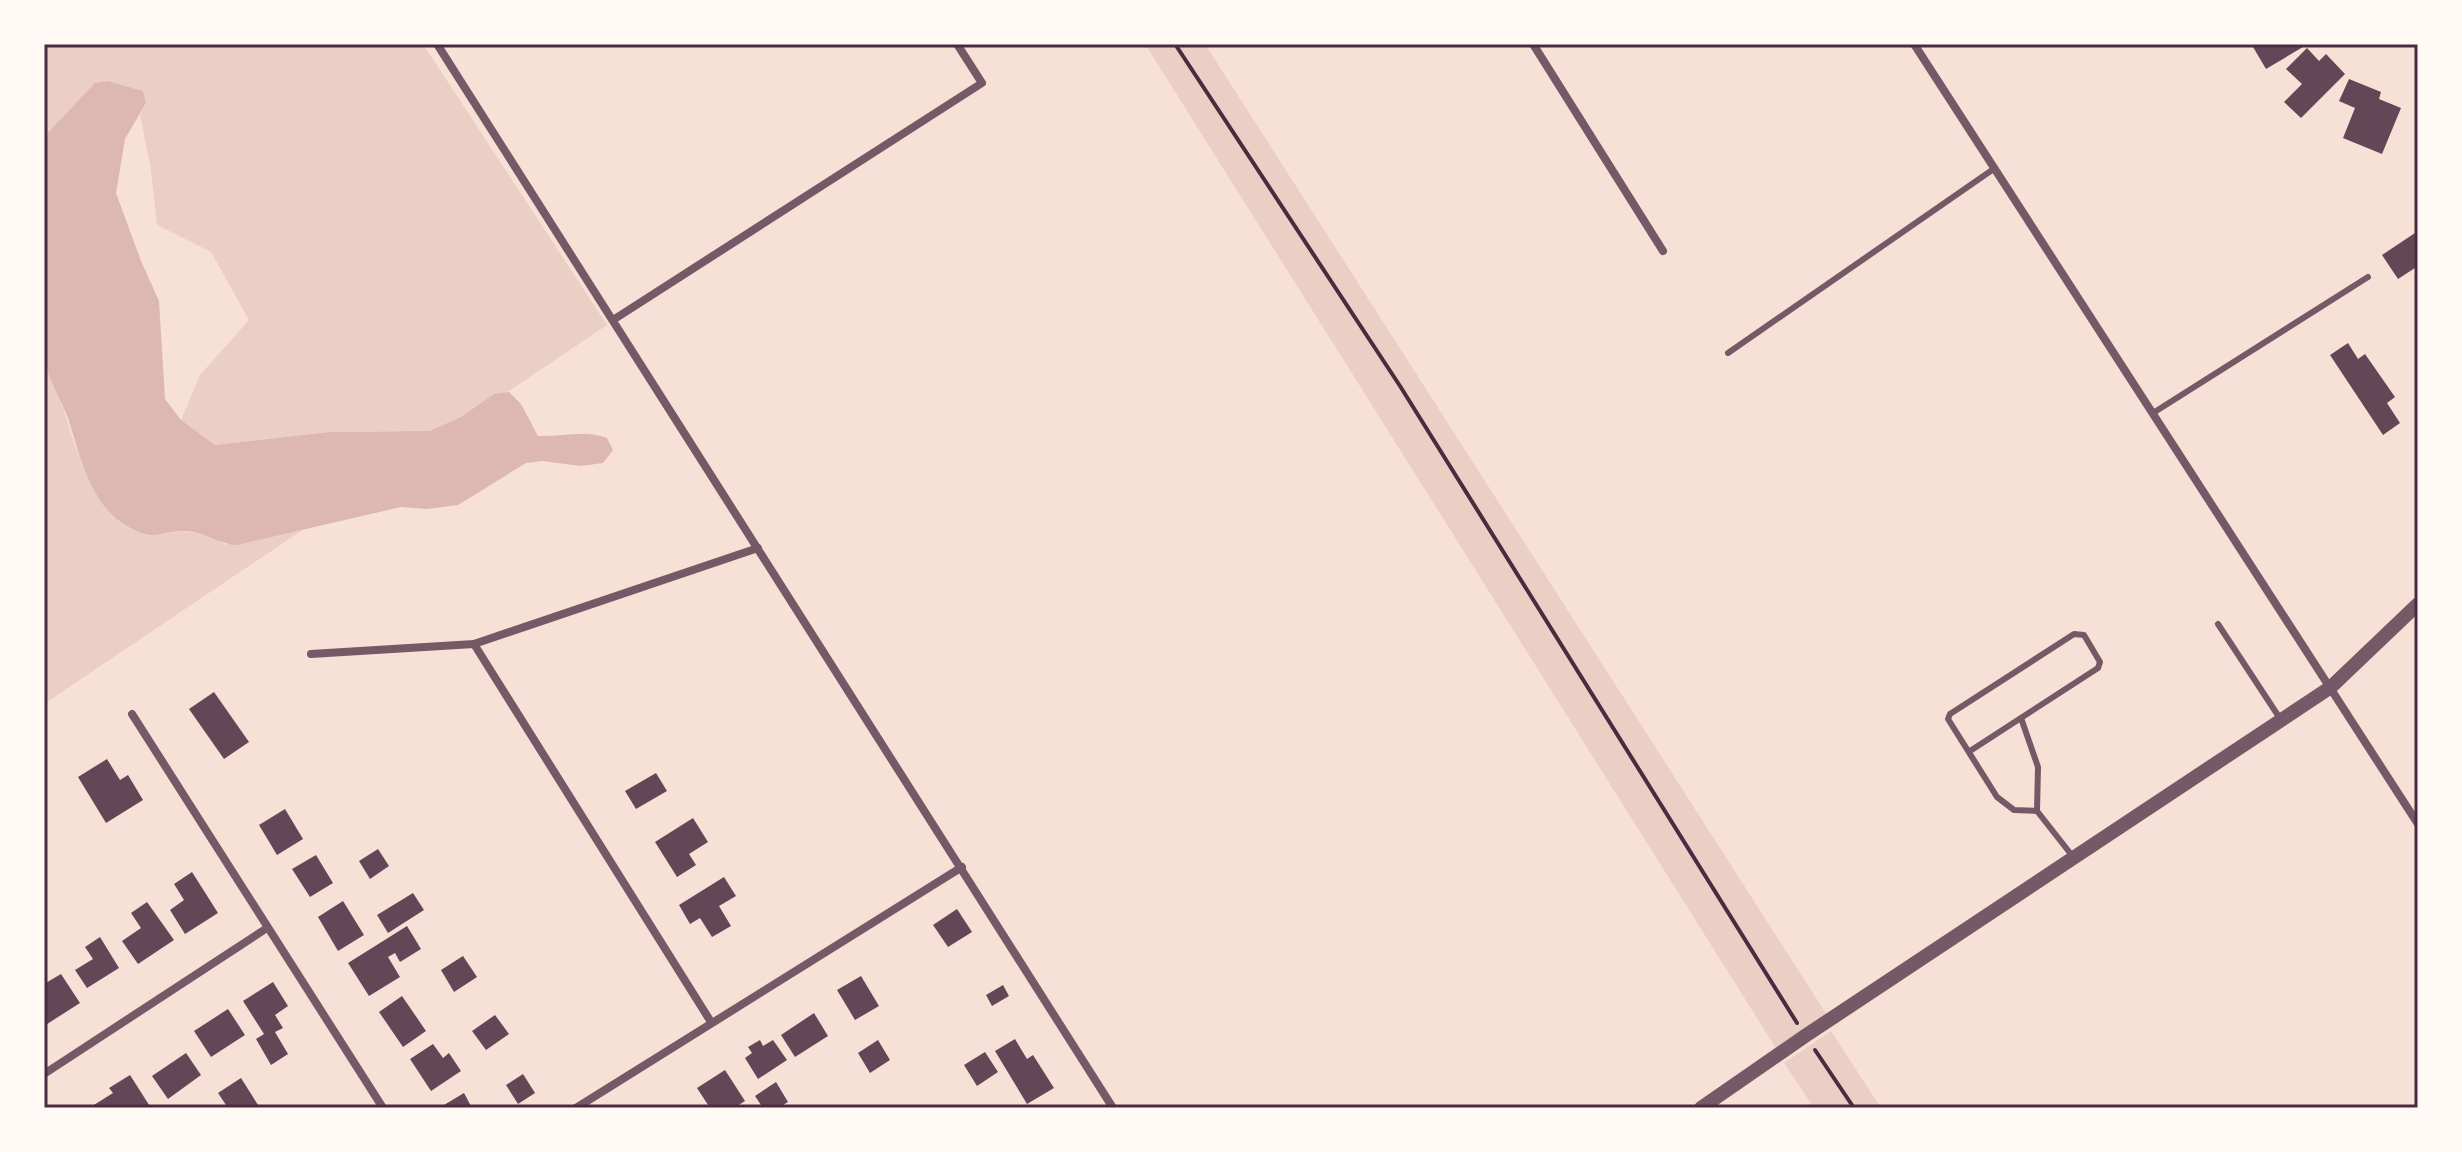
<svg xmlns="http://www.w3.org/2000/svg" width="2462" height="1152" font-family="Literata,serif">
<rect width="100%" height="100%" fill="#f7e1d7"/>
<!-- green -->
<g fill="#ebcfc5">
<path d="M44,44H423L607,325L44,704V360C71,408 79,511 139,533C153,538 160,533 174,532C191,530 212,536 226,545L403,431L329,432L215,445L181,420L200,375L249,320L211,252L157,225L151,170L140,115L146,103L143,91L108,81L44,137Z"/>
<polygon points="1145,44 1205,44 1827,1015 1777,1050"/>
<polygon points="1831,1031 1881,1108 1814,1108 1784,1063"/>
</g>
<!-- water -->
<path fill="#dcb8b0" d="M108,81L143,91L146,103L125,139L116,193L141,261L159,301L165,399L181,420L215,445L329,432L430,431L461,417L494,394L509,392L521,404L538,436C560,437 586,429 607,438L613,450L603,463L581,466L542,461L526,463L458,505L427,509L401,507L237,545C219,544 204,532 186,531C160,530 155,543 128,527C90,505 80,456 68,418C61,399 46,375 44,356C42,332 44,307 44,283C44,234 44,186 44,137L95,83Z"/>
<!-- building -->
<g fill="#644757">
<polygon points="2259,44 2308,44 2266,69 2253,47"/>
<polygon points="2307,48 2319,61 2326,54 2345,74 2301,118 2284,102 2302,84 2286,69"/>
<polygon points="2349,79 2381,92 2379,99 2401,108 2382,154 2343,138 2355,108 2339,101"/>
<polygon points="2418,231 2418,266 2398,279 2382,255"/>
<polygon points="2348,343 2358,359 2365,354 2395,397 2387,403 2400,423 2383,435 2330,355"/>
<polygon points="214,692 249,742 224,759 189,709"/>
<polygon points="107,759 120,780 128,775 143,800 106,823 78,777"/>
<polygon points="656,773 667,791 636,809 625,791"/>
<polygon points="285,809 303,839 277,855 259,825"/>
<polygon points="693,818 708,842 689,854 696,865 677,877 655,842"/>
<polygon points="378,849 389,866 370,879 359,861"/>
<polygon points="316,855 333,883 310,897 292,869"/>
<polygon points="192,872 218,913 185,934 170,910 184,900 174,884"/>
<polygon points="724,877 736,896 719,906 731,926 712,937 700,918 690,924 679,905"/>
<polygon points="413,893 424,910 388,933 377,915"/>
<polygon points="343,901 364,935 338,951 318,917"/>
<polygon points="147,902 174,940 138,964 122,941 141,928 131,913"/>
<polygon points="957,909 972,932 948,947 933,925"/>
<polygon points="407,926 421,949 400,962 395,953 388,957 400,977 369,996 348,963"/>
<polygon points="100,937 119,968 87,988 75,970 93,959 85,947"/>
<polygon points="463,956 477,977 454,992 441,970"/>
<polygon points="61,974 80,1003 44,1026 44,984"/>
<polygon points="861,976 879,1006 855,1020 837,990"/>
<polygon points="273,982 288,1006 275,1015 283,1028 275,1032 288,1054 271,1065 256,1039 264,1034 243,1001"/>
<polygon points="1003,985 1009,996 992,1006 986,995"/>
<polygon points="402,996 426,1031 403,1047 379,1012"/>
<polygon points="228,1009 245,1035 211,1057 194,1031"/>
<polygon points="814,1013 828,1036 795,1057 781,1035"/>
<polygon points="495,1015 509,1034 486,1050 472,1031"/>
<polygon points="1015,1039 1027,1059 1033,1055 1054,1088 1027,1104 995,1051"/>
<polygon points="760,1040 763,1046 773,1040 787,1060 758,1079 745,1058 752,1053 748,1047"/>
<polygon points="878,1040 890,1060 870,1073 858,1053"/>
<polygon points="433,1044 443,1058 449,1053 461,1071 431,1091 410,1059"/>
<polygon points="985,1052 998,1072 977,1086 964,1065"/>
<polygon points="186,1053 201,1075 168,1099 152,1076"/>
<polygon points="725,1070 745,1101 734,1108 710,1108 697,1088"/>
<polygon points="523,1074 535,1093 518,1104 506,1085"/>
<polygon points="130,1075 151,1108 89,1108 113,1093 109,1088"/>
<polygon points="241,1078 258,1105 252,1108 228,1108 218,1093"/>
<polygon points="776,1082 788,1102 778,1108 763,1108 755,1096"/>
<polygon points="464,1093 472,1108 439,1108"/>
</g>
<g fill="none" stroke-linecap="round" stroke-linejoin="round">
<!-- path -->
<g stroke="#4a2c40" stroke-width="4">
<polyline points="1175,44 1400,386 1797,1023"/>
<polyline points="1815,1050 1854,1108"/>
</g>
<!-- service -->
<g stroke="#755966" stroke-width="6">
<polyline points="1728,353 1995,168"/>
<polyline points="2153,413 2368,277"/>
<polyline points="2218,624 2281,720"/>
<polyline points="2021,718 2038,767 2037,811 2074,858"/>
<polyline points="1970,751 2098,668 2100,662 2084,635 2074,634 1950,714 1948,719 1997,797 2014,810 2037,811"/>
</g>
<!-- minor -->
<g stroke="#755966" stroke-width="8">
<polyline points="437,44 1113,1108"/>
<polyline points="1533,44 1663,251"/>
<polyline points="1914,44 2418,824"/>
<polyline points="613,320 982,83 957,44"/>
<polyline points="474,644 711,1022"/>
<polyline points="311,654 474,644 758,548"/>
<polyline points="132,714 383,1108"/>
<polyline points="44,1074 267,928"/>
<polyline points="576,1108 962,867"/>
</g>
<!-- tertiary -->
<polyline stroke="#755966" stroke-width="14" points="1701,1108 1805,1036 2331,687 2418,604"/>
</g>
<!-- border -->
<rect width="2462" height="1152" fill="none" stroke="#fffaf5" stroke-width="92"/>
<rect x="46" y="46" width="2370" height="1060" fill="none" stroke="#4a2c40" stroke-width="3"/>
</svg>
